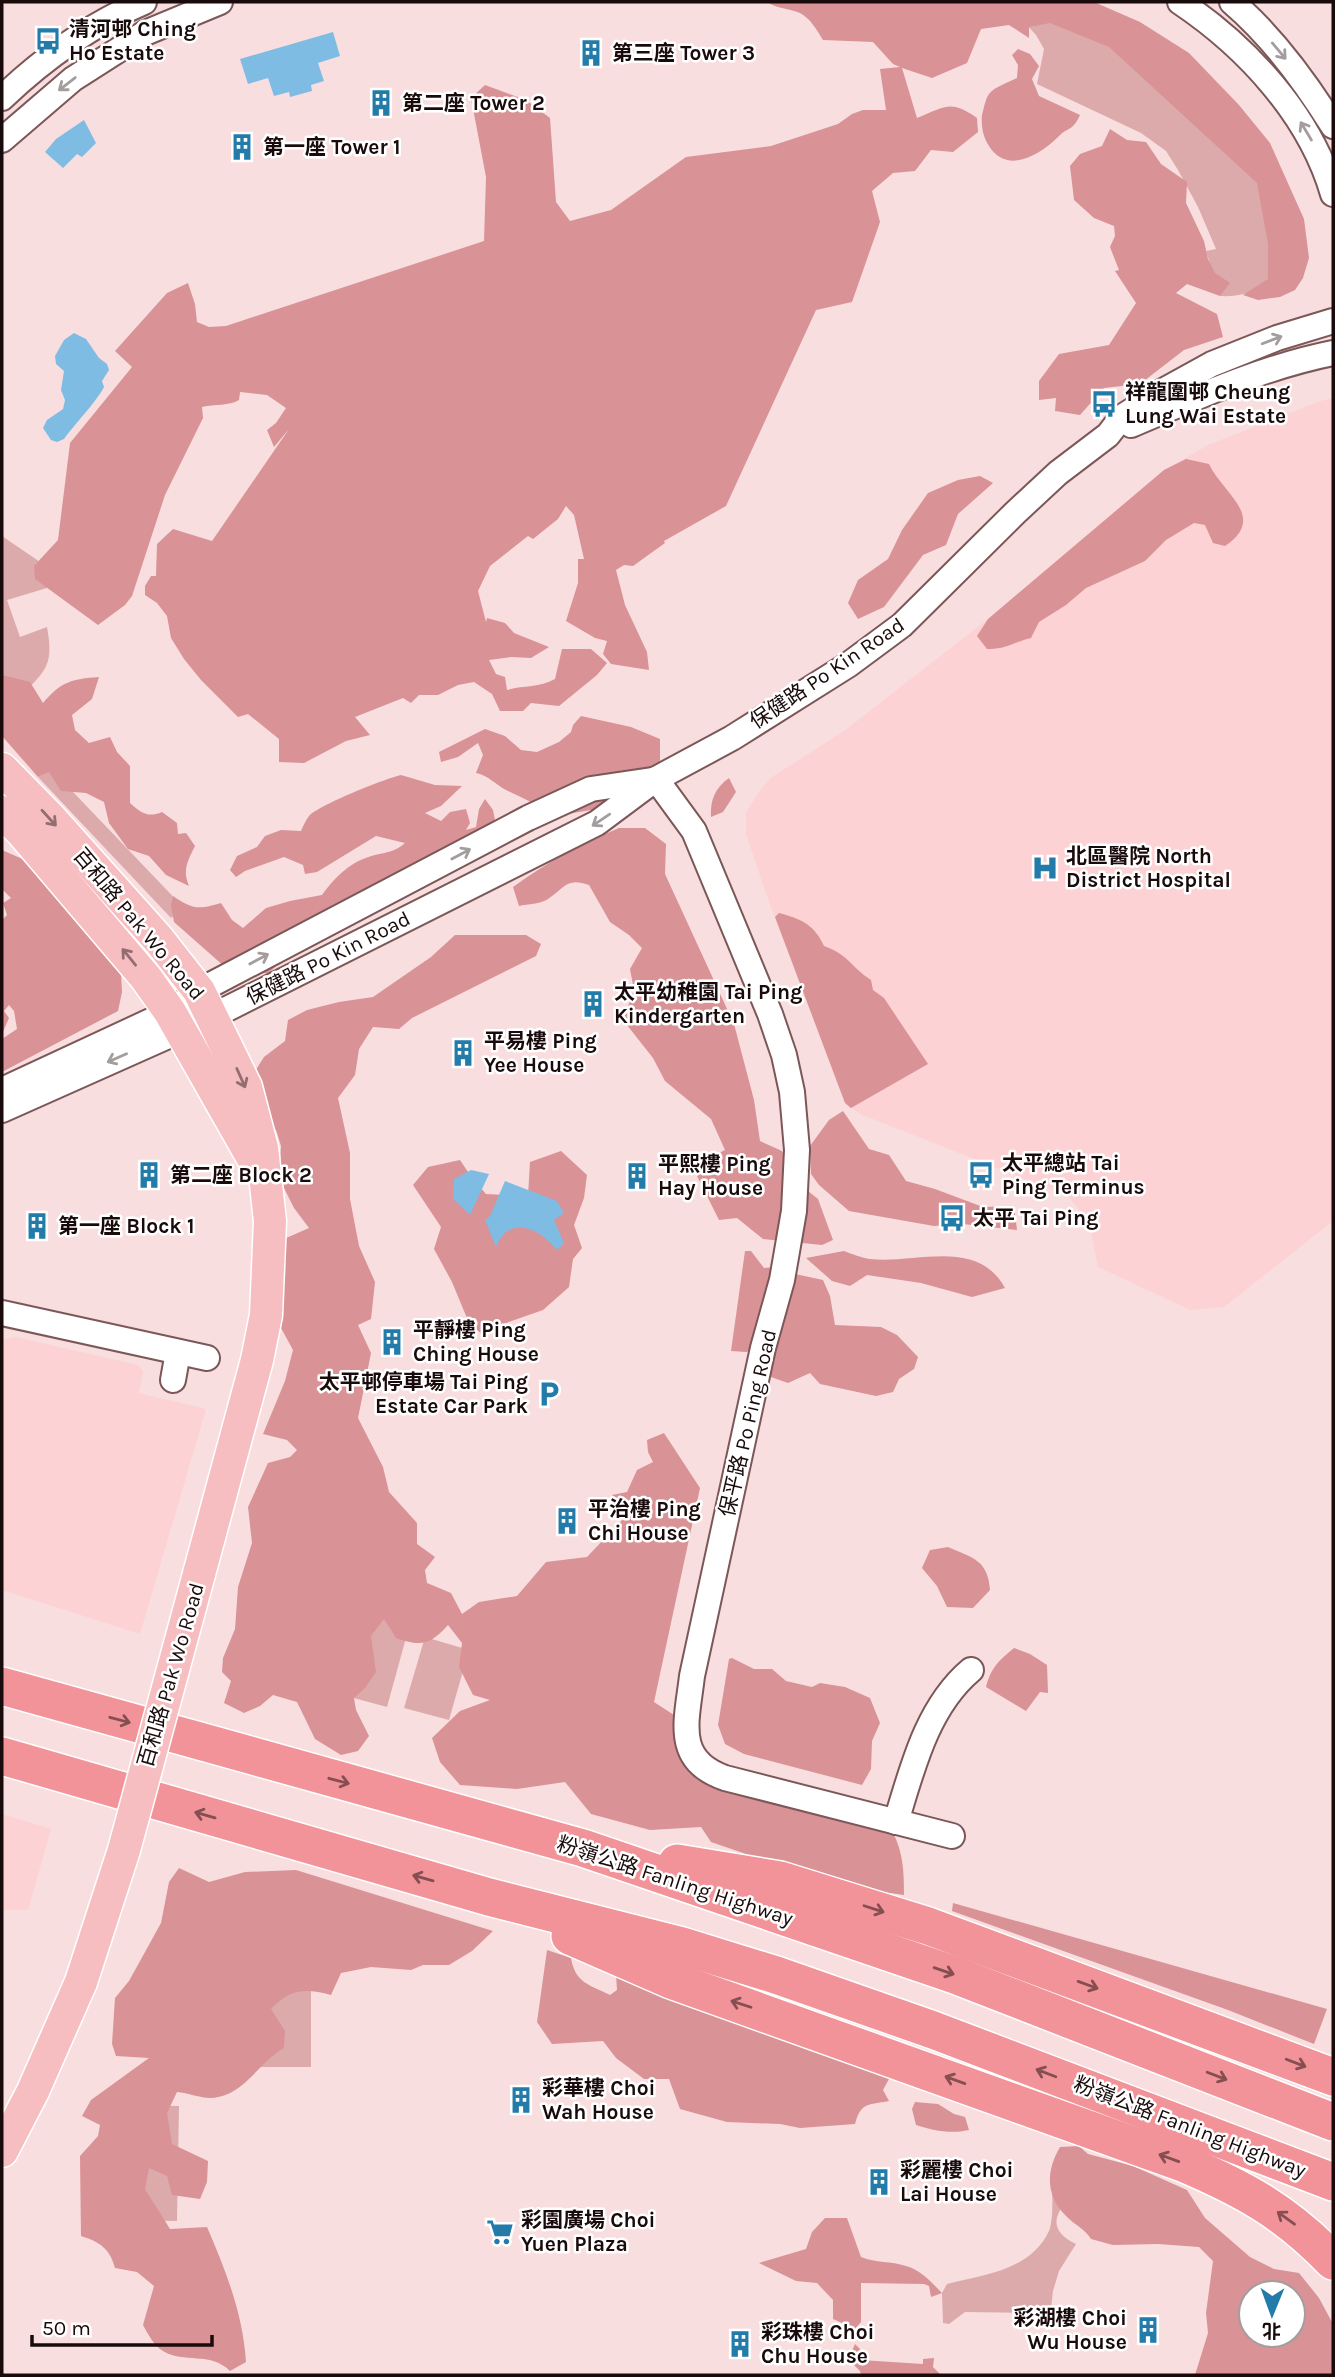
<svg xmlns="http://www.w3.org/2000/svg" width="1335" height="2377" font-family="Karla,'Noto Sans SC',sans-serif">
<rect width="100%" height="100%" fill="#f9dedf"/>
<!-- built -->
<g fill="#fdd2d4">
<polygon points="1333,398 1333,1221 1224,1307 1190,1310 1098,1267 1090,1228 1081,1212 1068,1196 860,1114 845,1103 769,902 746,834 746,813 760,790 772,777 844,731 988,619 1164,470 1208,445 1320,401"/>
<polygon points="16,1337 138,1365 143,1372 139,1393 206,1409 140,1634 2,1590 2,1340"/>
<polygon points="2,1814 51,1829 28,1910 2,1910"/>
</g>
<!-- green -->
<g fill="#ddaaac">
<path d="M1041,13L1103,32L1257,181L1276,247L1272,281C1255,292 1240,297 1220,296L1206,251L1216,249L1198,207L1178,170L1166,151L1141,133L1037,84L1044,49L1036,35L1024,22Z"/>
<path d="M2,536L40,562L34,568L57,585L7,600L20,637L47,627C55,670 43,671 16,702L2,688Z"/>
<polygon points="52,770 184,908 171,918 38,777"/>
<polygon points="353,1588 415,1605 387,1707 324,1690"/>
<polygon points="425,1637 469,1650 449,1720 404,1708"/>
<polygon points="263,1964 311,1964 311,2067 256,2067"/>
<polygon points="118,2105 179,2106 177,2221 116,2220"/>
<path d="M1052,2176L1073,2195C1053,2214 1048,2230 1076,2244L1059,2271L1053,2291L1051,2309L1030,2313L965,2312L949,2324L943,2323L942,2293L947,2284C984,2275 1031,2270 1049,2231C1054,2219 1052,2190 1052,2176Z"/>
</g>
<!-- forest -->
<g fill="#d99296" fill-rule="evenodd">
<path d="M767,2H1094L1140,22L1189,53L1239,105L1270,143L1304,219L1309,258L1303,278L1295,290L1280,297L1258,300L1243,295L1268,279V244L1257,183L1109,47L1050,23L1029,27V38L1009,25L981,29L967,63L932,78L902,68L917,118C945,107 950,99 977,118L978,132L953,152L931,150L915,171L893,173L872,191L880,222L852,302L816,310L726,506L664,541L665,543L633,566L624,565L616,570L625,605L647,652L649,670L611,664L603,654L607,641L595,638L566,621L578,583V559H584L574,515L566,506L558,519L533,539L528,536L490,566L478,591L486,622L487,618L505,623L514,633L549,647L531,658L511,657L489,660L496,674L505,677L507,690C524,685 539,688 555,679L562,649H591L607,663L597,675L559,706L531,703L523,711H500L492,694L474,682L458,685L438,695H419L411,703L403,698L355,717L370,735L346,741L304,763L279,762V739L248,714L238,717L201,680L184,659L171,638L167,616L157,603L145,595V586L151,576H156L157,544L173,529L212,541L289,429L274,447L267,430L276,423L286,408L267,395L240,392L239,400C229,406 215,404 202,407L203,418L165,495L132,596L125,605L98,625L35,579L34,566L58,540L70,443L132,367L115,351L167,293L188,283L195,304L197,322L209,327L226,326L484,241L486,177L471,98L485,85L526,100L550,118L556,202L570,221L611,210L686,157L771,146L838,124L852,114L863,110H886L880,69L900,67L893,64L873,42L823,40C817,30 810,18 800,13C789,8 777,9 767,2Z"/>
<path d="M1018,49L1030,54L1039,66L1032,79L1039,96L1080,115C1072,132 1069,126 1058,137C1040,155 1007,175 989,146C983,137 981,126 982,115C984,108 985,100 989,94C994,87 1009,82 1017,78L1018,65L1012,55Z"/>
<polygon points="1110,129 1127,140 1146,142 1161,164 1187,182 1186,203 1204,241 1208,259 1215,273 1230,283 1220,296 1187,284 1176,293 1217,314 1223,337 1184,350 1140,384 1104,388 1080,415 1055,411 1056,398 1039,400 1039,381 1059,354 1109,345 1136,303 1115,271 1119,270 1110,247 1115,236 1114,226 1094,218 1074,200 1070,166 1080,154 1102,146"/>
<path d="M1186,459L1209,464C1223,494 1268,517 1225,546L1213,543L1205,525L1194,523L1166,540L1145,561L1086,588L1066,605L1039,622L1031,638C1014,642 1005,650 987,649L977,636L988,619L1164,470Z"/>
<polygon points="980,476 993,483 958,514 946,545 923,555 884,607 858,619 848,603 858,580 888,559 902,530 928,493 958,480"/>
<path d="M2,675L30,682L43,703C61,682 71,679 99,677L92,699L72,715L75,730L89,743L110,737L117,752L130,766V803C141,813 148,818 162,812L177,823L178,834L186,833L195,846C188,860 182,870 189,886L166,875L149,856L128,849L109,823L104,802L86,793L61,791L49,772L38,777L2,736Z"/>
<path d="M581,716L631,727L660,739V761L650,792L616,816L591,810L556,816C540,806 523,798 506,790C495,784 489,776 476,773L483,755L478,743L458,757L441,762L439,752L485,729L505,736L521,750L537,752L559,742L571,732L573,725Z"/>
<path d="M401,775L435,785L462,786L441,806L425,813L441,821L450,812L466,809L470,823L466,830L476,827L479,809L485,799L493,810L495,820L510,838L408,887L385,908L281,961L269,973L234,975L174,922L171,905L173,896C192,909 198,910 221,903L232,920L243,928L266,908L290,901L322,895C336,876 351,861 375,855C387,852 395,852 405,843L376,836L317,872L305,874L303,865L284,857L245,871L236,877L230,870L237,856L257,847L265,836L281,830L301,831C303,826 306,820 309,816C319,805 384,779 401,775Z"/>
<path d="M729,778L736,792L723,812L711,817C710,800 715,788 729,778Z"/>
<path d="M619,828H645L666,844L665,874L734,1024L754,1100L760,1141L782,1151L798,1183L818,1199L833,1240L822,1245L763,1239L737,1218L719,1220L697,1176L700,1162L725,1150L711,1119L665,1081L653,1058L623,1020L634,990L630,969L642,948L629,935L610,922L589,885C566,877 565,888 548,899C540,904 528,904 519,906L513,887C546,863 580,844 619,828Z"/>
<polygon points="2,850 27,861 121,972 122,992 118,1011 2,1072 2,1039 17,1029 14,1011 9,1005 4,1011 9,1018 2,1034 2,920 7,915 3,903 11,898 2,889"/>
<path d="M779,913C801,919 814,924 824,946C849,955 851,967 871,980L873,990L884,998L928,1064L851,1108L845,1103L775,917Z"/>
<path d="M455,935H526L541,944L536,956L412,1018L399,1029L373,1027L359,1049L355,1075L338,1098L350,1153V1199L359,1246L375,1282L371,1319L358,1325L371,1353L358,1418L383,1467L389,1492L417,1523V1544L435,1557L425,1570L427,1583L451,1593L462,1614L479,1602L517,1596L546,1562L587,1557L625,1517L612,1495L627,1492L637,1470L653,1462L648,1452L647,1440L664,1433L700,1488L654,1702L677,1717L678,1750L890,1827C903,1850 904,1869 904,1895L877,1891L769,1862L711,1842L701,1827L650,1830L591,1814L565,1782L517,1789L460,1785L440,1762L432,1738L460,1711L490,1700L473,1695L459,1667L462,1643L448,1625C430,1645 421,1647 396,1638L384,1619L371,1636L376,1672L365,1688L354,1698L356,1710L369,1736L358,1751L341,1755L315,1739L297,1702L273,1695L260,1706L244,1713L224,1703L231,1681L222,1672L223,1658L235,1629L238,1587L252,1543L248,1507L268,1463L290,1457L297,1450L287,1440L263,1434L285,1381L293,1350L281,1328L284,1239L309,1228L294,1208L279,1178L281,1146L277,1133L252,1076L264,1057L285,1041L288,1020L307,1010L339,1002L373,997L431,957Z"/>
<polygon points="843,1111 869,1149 889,1155 906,1181 935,1189 983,1207 1014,1206 1017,1230 963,1224 934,1226 849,1211 819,1185 811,1174 810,1146 829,1120"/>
<polygon points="561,1151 587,1175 584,1198 574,1225 582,1248 573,1259 569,1287 543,1310 503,1324 484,1336 469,1323 452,1282 434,1249 441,1227 413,1185 428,1167 460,1160 472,1178 486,1194 528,1196 530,1162"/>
<polygon points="745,1251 751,1251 764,1268 787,1266 795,1274 823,1280 830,1296 835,1325 881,1327 897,1335 918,1357 914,1369 899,1379 893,1392 876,1396 820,1384 810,1373 788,1383 771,1377 763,1358 763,1348 746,1352 731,1351"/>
<path d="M844,1251C852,1254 862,1258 870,1259C916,1264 977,1237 1005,1288L972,1297L921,1283L867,1275L850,1286L832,1281L806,1258Z"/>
<path d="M948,1547C973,1558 988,1560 990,1590L973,1608L947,1607L937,1586L922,1568L930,1550Z"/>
<path d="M1014,1648L1030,1654L1047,1665L1048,1693L1040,1692L1026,1711L986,1687C990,1669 999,1660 1014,1648Z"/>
<polygon points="732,1658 754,1669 772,1669 786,1681 812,1687 820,1683 845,1687 870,1698 880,1723 872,1741 871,1769 862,1785 744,1754 725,1744 718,1725 729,1659"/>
<path d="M179,1868L209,1882L245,1872L296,1870L493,1931L472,1951L449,1965H423L411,1970L371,1967L341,1973L331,1995C305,1988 290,1989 271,2009L285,2031L284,2048C257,2063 245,2096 211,2098C200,2098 188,2093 177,2092L167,2113L172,2144L208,2161L207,2182L200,2199L172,2195L167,2176L149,2168L145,2189L170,2229L207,2227C226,2271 243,2314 246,2362L230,2371C210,2351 184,2364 163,2351C154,2346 148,2334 143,2325L154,2286L137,2272L115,2268C110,2249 100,2242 81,2236L80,2156L98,2136L100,2125L82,2116L91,2100L149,2058L116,2056L112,2044L115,1998L129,1981L161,1923L169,1882Z"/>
<polygon points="953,1903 1327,2009 1314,2044 1228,2010 952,1911"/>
<path d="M547,1950L571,1958C575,1983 590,1985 610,1995L617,1990L616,1974L890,2077L883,2090L889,2101C868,2105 861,2102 855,2124L800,2128L780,2124L727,2122L680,2109L669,2079H644L616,2058L603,2041L552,2044L537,2022Z"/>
<path d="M915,2102L938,2104L954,2114L965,2117L969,2130C950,2134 935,2131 916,2125L912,2109Z"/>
<path d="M1079,2146L1088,2154L1133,2166L1187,2190L1205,2218L1250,2257L1274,2269L1299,2273L1319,2298L1333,2324V2375H1195L1208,2333L1206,2313L1213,2261L1199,2247L1158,2244L1113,2245L1091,2239C1085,2229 1075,2225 1067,2217C1045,2196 1046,2171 1060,2147ZM1251,2293H1293V2335H1251Z"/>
<path d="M825,2218H847L861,2257C876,2263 891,2261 906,2266C921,2270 931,2282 942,2293L931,2297L929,2286L924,2284L861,2283V2322L855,2329L833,2319V2300L817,2283L796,2281L759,2263L806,2249L812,2232Z"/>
<polygon points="855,2344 860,2349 860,2360 923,2364 923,2359 934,2358 933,2367 941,2375 861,2375 860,2371 854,2365 852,2351"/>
</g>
<!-- water -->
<g fill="#7ebce4">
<polygon points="333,32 340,56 318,63 324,81 311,85 312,91 290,97 289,92 274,96 268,78 248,84 240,59"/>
<polygon points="84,120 96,143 82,157 77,154 63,168 45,152 56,139"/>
<path d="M74,333L86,339L99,358L107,364L109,370L102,381L104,387C97,401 74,425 64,439L57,442L51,440L43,428L47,420L63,409L65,400L61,390L64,371L56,364L55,356L64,340Z"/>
<polygon points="471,1170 489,1174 470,1215 453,1199 454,1179"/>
<path d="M505,1181L557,1201L564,1213L554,1220L564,1243L557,1250C540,1228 509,1214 496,1247L485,1220L490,1216Z"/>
</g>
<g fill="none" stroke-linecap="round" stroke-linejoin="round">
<defs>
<g id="minor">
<path d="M1180,2C1247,47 1310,115 1333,194"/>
<path d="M1232,2C1273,37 1305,81 1333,126"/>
<path d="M2,98C43,59 92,24 144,2"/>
<polyline points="2,140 73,79 145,33 220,2"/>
<path d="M1131,425C1197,397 1263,367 1333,353"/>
<path d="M656,779L694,831L770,1014L784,1055L792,1092L797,1150L794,1211L782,1280L763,1348L692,1676C687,1720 673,1760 725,1778L952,1836"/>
<polyline points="2,1090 170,1012 199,991 528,818 591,789 652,780"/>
<polyline points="2,1110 213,1016 597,823 656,779 732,738 848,665 902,625 1015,513 1058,473 1108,435 1122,417 1163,391 1212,364 1277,338 1333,321"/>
<polyline points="2,1313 207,1358"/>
<polyline points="173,1380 178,1352"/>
<path d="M896,1822C912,1769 927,1707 971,1670"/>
</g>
<g id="major">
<polyline points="2,769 50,818 159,940 199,991 246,1087 262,1148 270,1221 266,1315 257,1360 199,1574"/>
<polyline points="2,812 21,831 146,978 170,1012 254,1160"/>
<polyline points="2,2151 33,2091 81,1982"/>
</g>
<g id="highway">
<polyline points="2,1686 583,1848 955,1975 1333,2122"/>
<polyline points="2,1756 489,1897 682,1946 776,1975 933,2030 1333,2182"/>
<polyline points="677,1863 780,1880 928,1926 1333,2077"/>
<path d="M570,1936L671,1980L1183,2163C1244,2189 1286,2212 1333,2261"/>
</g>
</defs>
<!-- minor casing -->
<use href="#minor" stroke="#7c5758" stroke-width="28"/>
<!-- major casing -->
<use href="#major" stroke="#fff" stroke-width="35"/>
<!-- highway casing -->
<use href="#highway" stroke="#fff" stroke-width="40"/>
<!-- minor -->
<use href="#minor" stroke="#fff" stroke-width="24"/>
<!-- major -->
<use href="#major" stroke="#f7bec1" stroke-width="32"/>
<!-- highway -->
<use href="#highway" stroke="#f19398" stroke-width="37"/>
<defs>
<polyline id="major-bridge" points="81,1982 124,1850 199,1574"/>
</defs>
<!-- major-bridge casing -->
<use href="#major-bridge" stroke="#fff" stroke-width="35" stroke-linecap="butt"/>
<!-- major-bridge -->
<use href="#major-bridge" stroke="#f7bec1" stroke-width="32"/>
</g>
<!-- one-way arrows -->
<defs><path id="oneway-shaft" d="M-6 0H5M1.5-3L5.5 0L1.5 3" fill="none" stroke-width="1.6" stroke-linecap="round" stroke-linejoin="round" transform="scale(1.75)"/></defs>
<g stroke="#a39d9e">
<use href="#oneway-shaft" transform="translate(1279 51) rotate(50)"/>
<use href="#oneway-shaft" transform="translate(67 84) rotate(142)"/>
<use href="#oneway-shaft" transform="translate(1306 131) rotate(-121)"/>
<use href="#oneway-shaft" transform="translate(1272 340) rotate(-21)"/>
<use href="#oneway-shaft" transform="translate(601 820) rotate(146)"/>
<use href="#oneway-shaft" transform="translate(461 854) rotate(-28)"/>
<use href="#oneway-shaft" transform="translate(259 959) rotate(-28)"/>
<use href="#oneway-shaft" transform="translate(117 1058) rotate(156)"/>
</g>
<g stroke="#936d70">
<use href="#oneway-shaft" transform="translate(49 818) rotate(48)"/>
<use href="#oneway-shaft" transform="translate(129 957) rotate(-129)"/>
<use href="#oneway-shaft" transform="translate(241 1078) rotate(66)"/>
</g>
<g stroke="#854f52">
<use href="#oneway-shaft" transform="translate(120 1720) rotate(15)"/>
<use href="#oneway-shaft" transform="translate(339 1781) rotate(15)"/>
<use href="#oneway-shaft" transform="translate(205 1815) rotate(-164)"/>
<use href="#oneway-shaft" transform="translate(423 1878) rotate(-164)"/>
<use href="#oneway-shaft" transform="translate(874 1909) rotate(18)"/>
<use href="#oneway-shaft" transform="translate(944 1971) rotate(19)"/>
<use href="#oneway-shaft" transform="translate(1088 1985) rotate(20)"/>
<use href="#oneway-shaft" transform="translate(741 2004) rotate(-162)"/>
<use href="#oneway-shaft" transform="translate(1296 2063) rotate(21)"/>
<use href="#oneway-shaft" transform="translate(1046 2073) rotate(-159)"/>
<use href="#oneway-shaft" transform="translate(1217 2076) rotate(21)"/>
<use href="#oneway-shaft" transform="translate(955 2080) rotate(-160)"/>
<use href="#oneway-shaft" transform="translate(1169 2158) rotate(-160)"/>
<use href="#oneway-shaft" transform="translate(1286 2218) rotate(-144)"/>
</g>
<!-- icons -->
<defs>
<symbol id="bus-bare" viewBox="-9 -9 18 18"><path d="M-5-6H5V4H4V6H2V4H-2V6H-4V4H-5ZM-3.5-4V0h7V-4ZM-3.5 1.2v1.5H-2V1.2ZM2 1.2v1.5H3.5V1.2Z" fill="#227ba9" stroke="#fff" stroke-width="2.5" paint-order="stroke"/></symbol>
<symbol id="building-bare" viewBox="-9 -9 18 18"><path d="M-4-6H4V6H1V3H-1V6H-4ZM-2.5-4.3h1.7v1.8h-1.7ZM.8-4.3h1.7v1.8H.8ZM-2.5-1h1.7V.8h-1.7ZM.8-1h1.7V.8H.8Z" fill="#227ba9" stroke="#fff" stroke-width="2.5" paint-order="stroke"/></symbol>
<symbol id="hospital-bare" viewBox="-9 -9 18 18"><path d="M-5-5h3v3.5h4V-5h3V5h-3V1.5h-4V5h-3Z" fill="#227ba9" stroke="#fff" stroke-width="2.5" paint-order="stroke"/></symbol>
<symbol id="parking-bare" viewBox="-9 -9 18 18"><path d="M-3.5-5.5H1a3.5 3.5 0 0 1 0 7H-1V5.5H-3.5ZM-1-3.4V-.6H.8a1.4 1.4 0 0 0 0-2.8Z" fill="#227ba9" stroke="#fff" stroke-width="2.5" paint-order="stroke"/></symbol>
<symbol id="supermarket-bare" viewBox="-9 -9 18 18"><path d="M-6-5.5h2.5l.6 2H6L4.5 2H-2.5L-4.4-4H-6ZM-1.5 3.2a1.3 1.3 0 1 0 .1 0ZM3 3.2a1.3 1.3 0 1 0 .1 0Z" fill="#227ba9" stroke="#fff" stroke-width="2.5" paint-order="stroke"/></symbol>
</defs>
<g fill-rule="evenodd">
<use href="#bus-bare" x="29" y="22" width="38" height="38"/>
<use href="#building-bare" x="572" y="34" width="38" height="38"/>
<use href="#building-bare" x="362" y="84" width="38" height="38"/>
<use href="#building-bare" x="223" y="128" width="38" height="38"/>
<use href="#bus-bare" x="1085" y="385" width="38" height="38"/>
<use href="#hospital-bare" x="1026" y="849" width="38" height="38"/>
<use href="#building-bare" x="574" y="985" width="38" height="38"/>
<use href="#building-bare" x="444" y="1034" width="38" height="38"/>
<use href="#building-bare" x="130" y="1156" width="38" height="38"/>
<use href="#bus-bare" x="962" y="1156" width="38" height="38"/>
<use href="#building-bare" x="618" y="1157" width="38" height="38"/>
<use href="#bus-bare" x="933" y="1199" width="38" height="38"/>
<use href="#building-bare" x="18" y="1207" width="38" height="38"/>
<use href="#building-bare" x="373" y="1323" width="38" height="38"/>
<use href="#parking-bare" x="530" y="1375" width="38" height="38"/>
<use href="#building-bare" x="548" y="1502" width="38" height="38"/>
<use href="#building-bare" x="502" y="2081" width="38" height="38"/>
<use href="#building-bare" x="860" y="2163" width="38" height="38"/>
<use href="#supermarket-bare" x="481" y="2213" width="38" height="38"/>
<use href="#building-bare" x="1129" y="2311" width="38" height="38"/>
<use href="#building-bare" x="721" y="2325" width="38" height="38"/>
</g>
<g text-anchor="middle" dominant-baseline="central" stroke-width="5" stroke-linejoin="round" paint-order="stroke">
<!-- poi labels -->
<g font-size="21" font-weight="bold" fill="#190b0c" stroke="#fff" text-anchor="start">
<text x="69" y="29">清河邨 Ching<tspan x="69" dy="24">Ho Estate</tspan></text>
<text x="612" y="53">第三座 Tower 3</text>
<text x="402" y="103">第二座 Tower 2</text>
<text x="263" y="147">第一座 Tower 1</text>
<text x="1125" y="392">祥龍圍邨 Cheung<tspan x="1125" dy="24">Lung Wai Estate</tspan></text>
<text x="1066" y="856">北區醫院 North<tspan x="1066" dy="24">District Hospital</tspan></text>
<text x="614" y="992">太平幼稚園 Tai Ping<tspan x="614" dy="24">Kindergarten</tspan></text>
<text x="484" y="1041">平易樓 Ping<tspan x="484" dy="24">Yee House</tspan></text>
<text x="1002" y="1163">太平總站 Tai<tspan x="1002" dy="24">Ping Terminus</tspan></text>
<text x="658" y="1164">平熙樓 Ping<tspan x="658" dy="24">Hay House</tspan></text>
<text x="170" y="1175">第二座 Block 2</text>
<text x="973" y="1218">太平 Tai Ping</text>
<text x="58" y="1226">第一座 Block 1</text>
<text x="413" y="1330">平靜樓 Ping<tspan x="413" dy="24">Ching House</tspan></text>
<text x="528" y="1382" text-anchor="end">太平邨停車場 Tai Ping<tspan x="528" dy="24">Estate Car Park</tspan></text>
<text x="588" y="1509">平治樓 Ping<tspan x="588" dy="24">Chi House</tspan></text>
<text x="542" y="2088">彩華樓 Choi<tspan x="542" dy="24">Wah House</tspan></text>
<text x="900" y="2170">彩麗樓 Choi<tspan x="900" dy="24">Lai House</tspan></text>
<text x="521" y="2220">彩園廣場 Choi<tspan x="521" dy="24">Yuen Plaza</tspan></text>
<text x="1127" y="2318" text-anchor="end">彩湖樓 Choi<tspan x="1127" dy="24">Wu House</tspan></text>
<text x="761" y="2332">彩珠樓 Choi<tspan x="761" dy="24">Chu House</tspan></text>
</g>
<!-- street labels -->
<g font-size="21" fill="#190b0c" stroke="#fff">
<text transform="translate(827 673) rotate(-34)">保健路 Po Kin Road</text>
<text transform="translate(139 924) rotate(50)">百和路 Pak Wo Road</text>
<text transform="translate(328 958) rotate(-27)">保健路 Po Kin Road</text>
<text transform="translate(748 1423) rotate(-77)">保平路 Po Ping Road</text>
<text transform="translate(171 1675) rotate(-74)">百和路 Pak Wo Road</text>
<text transform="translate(675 1881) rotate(18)">粉嶺公路 Fanling Highway</text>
<text transform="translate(1190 2127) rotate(21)">粉嶺公路 Fanling Highway</text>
</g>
</g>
<!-- border -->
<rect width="1335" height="2377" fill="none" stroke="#190b0c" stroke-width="7"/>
<!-- north arrow -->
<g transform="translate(1272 2314) rotate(181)"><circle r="33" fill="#ffffff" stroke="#a39d9e" stroke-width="2"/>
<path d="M0-5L12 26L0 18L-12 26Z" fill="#227ba9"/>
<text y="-10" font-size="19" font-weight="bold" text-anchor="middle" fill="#190b0c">北</text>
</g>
<!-- scale -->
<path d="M32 2335v10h180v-10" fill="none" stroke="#190b0c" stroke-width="3.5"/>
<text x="42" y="2335" font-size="21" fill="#190b0c" stroke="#ffffff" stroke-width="5" paint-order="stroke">50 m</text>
</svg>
